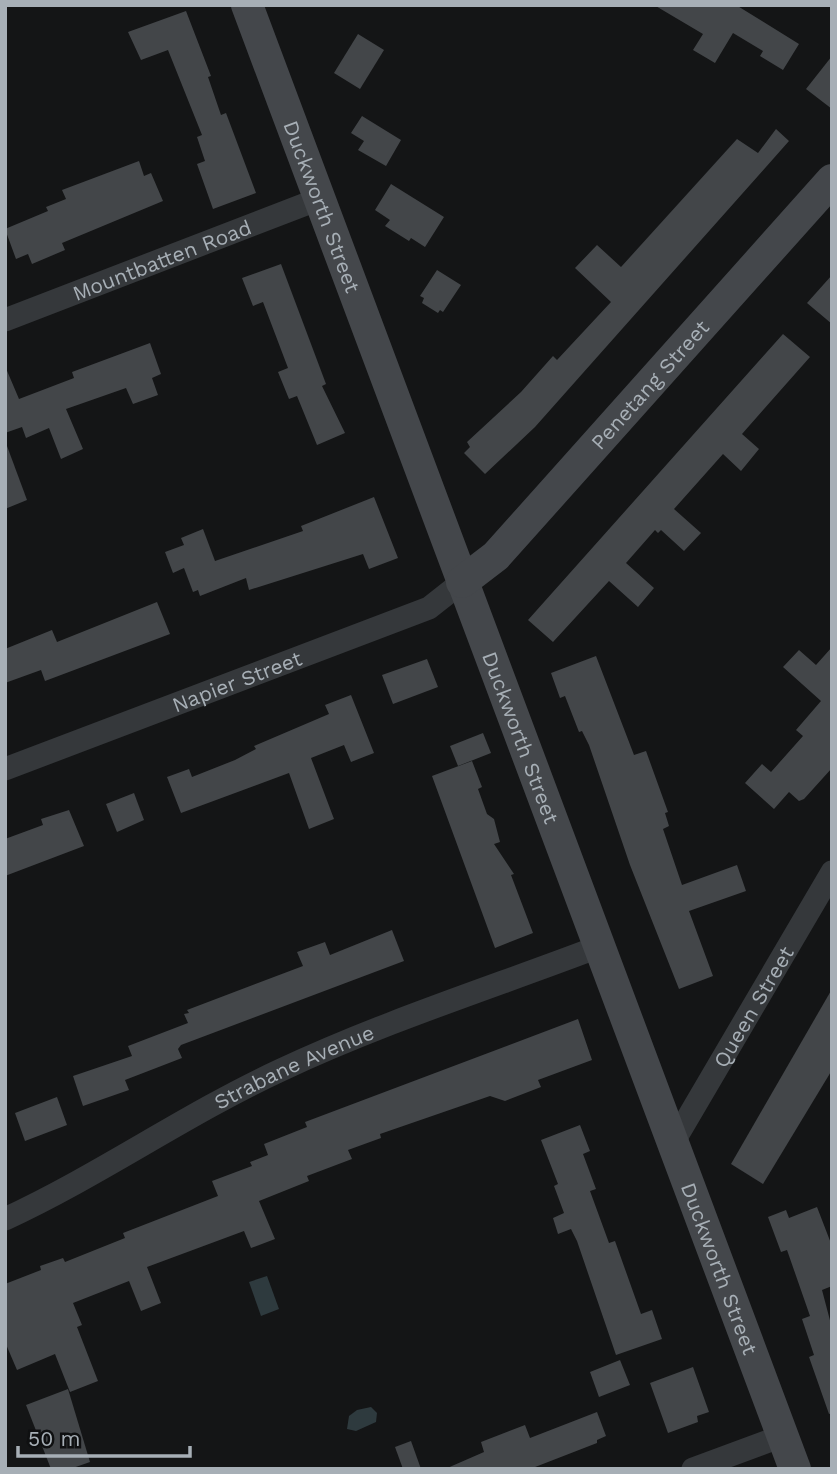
<svg xmlns="http://www.w3.org/2000/svg" width="837" height="1474" font-family="'Work Sans',sans-serif">
<rect width="100%" height="100%" fill="#141516"/>
<!-- water -->
<g fill="#2e3a3e">
<polygon points="267,1276 279,1309 261,1316 249,1282"/>
<polygon points="371,1407 377,1413 376,1422 356,1431 347,1429 349,1416 357,1410"/>
</g>
<!-- building -->
<g fill="#434649">
<polygon points="654,5 736,5 799,44 783,70 760,56 763,51 733,33 715,63 693,50 703,34"/>
<polygon points="186,11 211,76 208,77 221,115 226,113 256,193 213,209 197,164 205,161 197,137 202,135 168,50 141,60 128,32"/>
<polygon points="358,34 384,50 360,89 334,73"/>
<polygon points="832,56 832,109 806,89"/>
<polygon points="362,116 401,140 386,166 358,150 364,141 351,133"/>
<polygon points="776,129 789,141 535,427 485,474 464,453 470,447 467,442 521,392 553,356 557,360 611,302 575,268 597,245 621,267 737,139 758,153"/>
<polygon points="139,161 144,176 151,173 163,201 62,243 65,250 32,264 28,254 16,259 5,229 48,211 46,207 66,199 62,190"/>
<polygon points="391,184 444,217 425,247 411,238 409,241 385,226 390,220 375,210"/>
<polygon points="281,264 326,384 322,386 345,433 317,445 297,396 289,399 278,372 288,368 263,302 253,306 242,278"/>
<polygon points="437,270 461,285 443,312 440,310 438,313 422,303 424,298 420,296"/>
<polygon points="832,275 832,324 807,303"/>
<polygon points="783,334 810,357 742,434 759,449 741,471 723,454 674,509 701,533 684,551 661,530 658,533 655,530 626,563 654,588 638,607 609,581 553,642 528,620"/>
<polygon points="150,343 161,374 152,378 158,395 133,404 126,388 66,409 83,449 61,459 49,428 26,438 22,427 5,433 5,366 19,399 74,378 72,372"/>
<polygon points="7,446 27,500 5,509 5,447"/>
<polygon points="374,497 398,558 369,569 363,554 249,590 246,578 200,596 198,590 193,592 184,568 173,573 165,552 184,545 181,538 203,529 215,561 303,531 301,526"/>
<polygon points="157,602 170,634 45,681 41,670 5,683 5,649 52,630 57,642"/>
<polygon points="832,647 832,768 804,799 799,801 789,792 774,809 745,783 762,764 771,772 803,736 796,730 821,701 783,667 799,650 816,665"/>
<polygon points="596,656 634,755 646,751 668,812 665,813 669,826 663,829 682,885 737,865 746,891 689,911 713,976 679,989 630,865 589,745 582,731 579,732 565,696 560,698 551,673"/>
<polygon points="427,659 438,687 393,704 382,675"/>
<polygon points="351,695 374,753 351,762 344,745 311,758 334,819 309,829 289,773 181,813 167,777 189,769 192,777 235,760 256,749 254,746 329,714 325,705"/>
<polygon points="483,733 491,753 458,766 450,746"/>
<polygon points="472,761 482,787 478,789 487,814 494,819 500,842 494,844 514,874 511,875 533,933 495,948 432,776"/>
<polygon points="134,793 144,820 117,832 106,804"/>
<polygon points="69,810 84,846 5,876 5,839 43,825 41,819"/>
<polygon points="392,930 404,961 181,1045 178,1049 182,1058 125,1080 129,1090 83,1106 73,1076 132,1056 128,1046 188,1023 184,1014 189,1013 187,1010 303,966 297,952 325,942 330,955"/>
<polygon points="832,989 832,1070 763,1184 731,1164"/>
<polygon points="578,1019 592,1060 538,1080 541,1087 505,1101 490,1096 380,1134 381,1138 348,1150 352,1159 307,1176 309,1181 259,1201 275,1239 251,1248 244,1231 147,1267 161,1303 141,1311 129,1281 73,1303 82,1325 77,1327 98,1381 70,1392 55,1354 17,1370 5,1342 5,1284 41,1270 40,1266 63,1258 65,1262 125,1238 123,1233 218,1196 212,1181 252,1166 250,1162 268,1155 264,1144 307,1127 305,1122"/>
<polygon points="57,1097 67,1125 25,1141 15,1113"/>
<polygon points="580,1125 590,1151 583,1154 596,1189 590,1191 609,1243 615,1241 641,1314 652,1310 662,1339 616,1355 577,1241 571,1229 558,1234 553,1218 564,1213 554,1186 558,1184 541,1140"/>
<polygon points="817,1207 832,1246 832,1286 822,1290 832,1328 832,1413 829,1414 809,1357 814,1355 802,1319 810,1316 787,1250 781,1252 768,1217 786,1210 789,1218"/>
<polygon points="620,1360 630,1385 599,1397 590,1372"/>
<polygon points="693,1367 709,1412 697,1416 698,1422 668,1433 650,1383"/>
<polygon points="68,1389 90,1462 70,1469 51,1469 26,1405"/>
<polygon points="597,1412 606,1436 597,1440 597,1443 530,1469 445,1469 484,1452 481,1442 525,1425 530,1438"/>
<polygon points="411,1441 421,1469 403,1469 395,1447"/>
</g>
<g fill="none" stroke-linecap="round" stroke-linejoin="round">
<!-- street -->
<g stroke="#35383b" stroke-width="23">
<path id="s1" d="M5,320L319,199"/>
<path id="s2" d="M5,769L429,608L462,582"/>
<path id="s3" d="M673,1143L832,872"/>
<path id="s4" d="M5,1219C100,1175 186,1114 281,1070C383,1022 493,987 598,947"/>
<polyline points="693,1469 782,1436"/>
</g>
<!-- secondary -->
<g stroke="#44474b" stroke-width="32">
<path id="s5" d="M247,5L795,1469"/>
<path id="s6" d="M462,582L496,556L832,180"/>
</g>
</g>
<g text-anchor="middle" dominant-baseline="central" stroke-width="5" stroke-linejoin="round" paint-order="stroke">
<!-- street labels -->
<g font-size="21" fill="#a7afb6" stroke="#0f1011">
<text stroke="none"><textPath href="#s5" startOffset="215">Duckworth Street</textPath></text>
<text stroke="none"><textPath href="#s1" startOffset="168">Mountbatten Road</textPath></text>
<text stroke="none"><textPath href="#s6" startOffset="273">Penetang Street</textPath></text>
<text stroke="none"><textPath href="#s2" startOffset="248">Napier Street</textPath></text>
<text stroke="none"><textPath href="#s5" startOffset="782">Duckworth Street</textPath></text>
<text stroke="none"><textPath href="#s3" startOffset="158">Queen Street</textPath></text>
<text stroke="none"><textPath href="#s4" startOffset="327">Strabane Avenue</textPath></text>
<text stroke="none"><textPath href="#s5" startOffset="1349">Duckworth Street</textPath></text>
</g>
</g>
<!-- border -->
<rect width="837" height="1474" fill="none" stroke="#a7afb6" stroke-width="14"/>
<!-- scale -->
<path d="M18 1446v10h172v-10" fill="none" stroke="#a7afb6" stroke-width="3.5"/>
<text x="28" y="1446" font-size="21" fill="#a7afb6" stroke="#0f1011" stroke-width="5" paint-order="stroke">50 m</text>
</svg>
